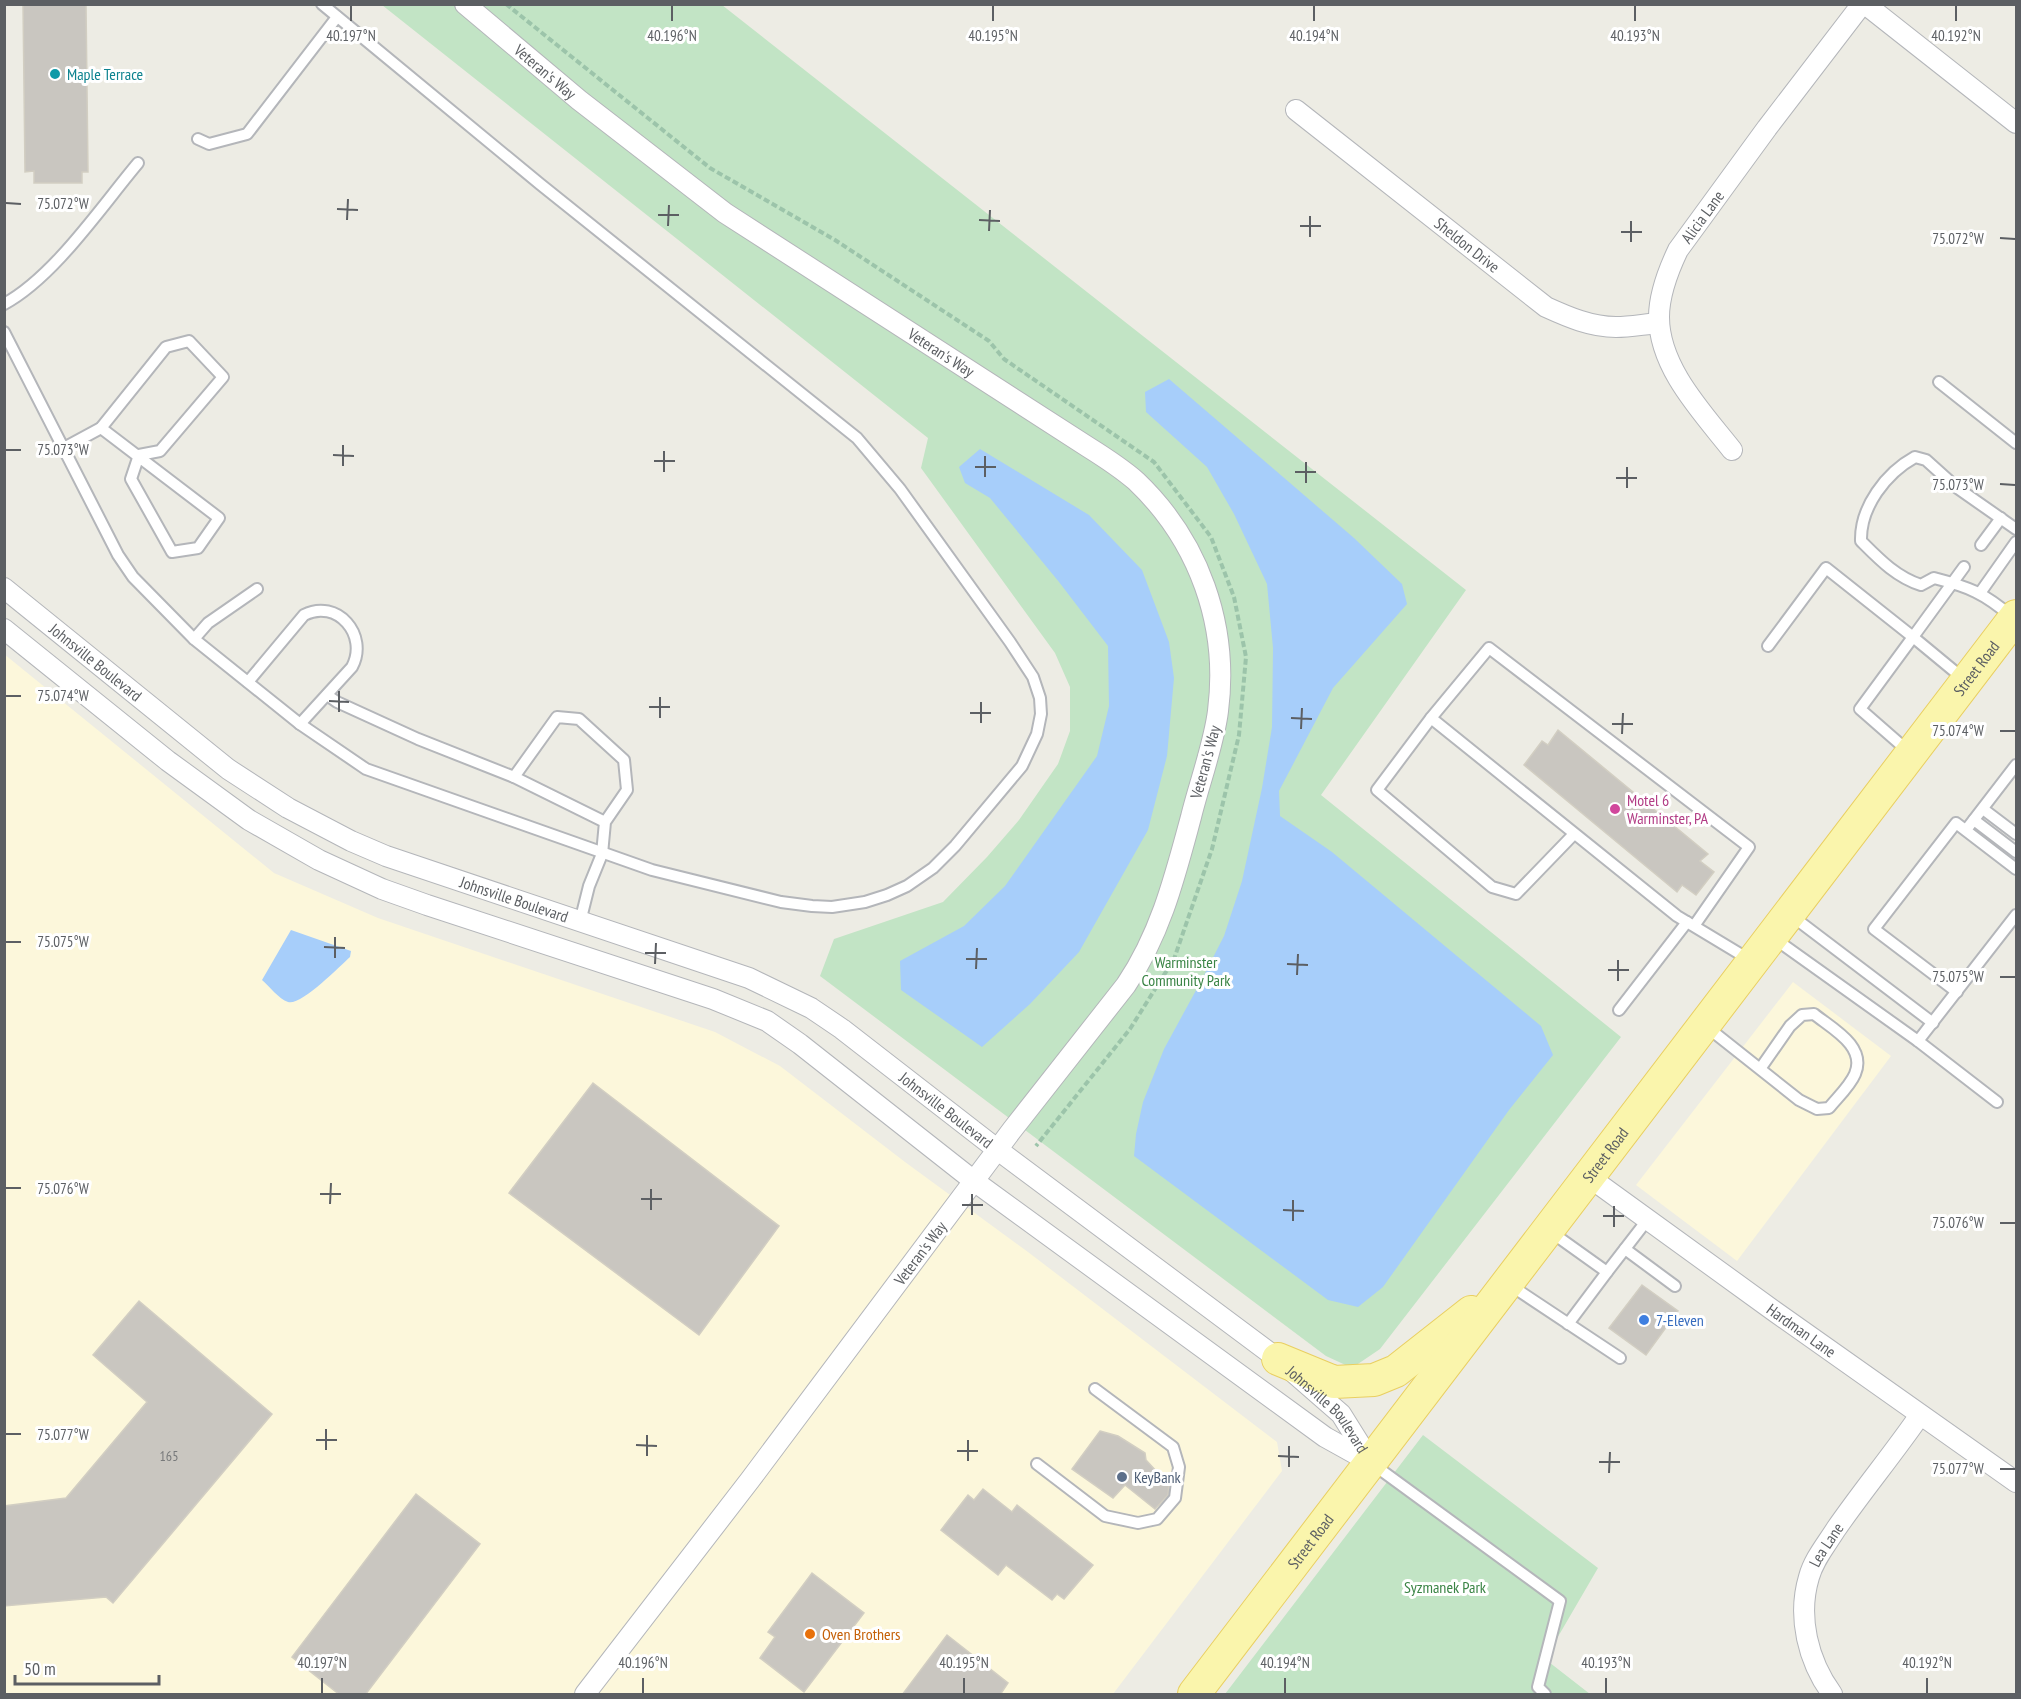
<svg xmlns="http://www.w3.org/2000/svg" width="2021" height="1699" font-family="'PT Sans Narrow',sans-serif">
<rect width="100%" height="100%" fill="#edece4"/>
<!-- commercial -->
<g fill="#fcf7db">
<polygon points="4,654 274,873 378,918 715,1032 780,1066 905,1162 1028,1252 1277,1442 1282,1471 1113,1694 5,1694"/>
<polygon points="1793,982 1891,1056 1737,1261 1636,1185"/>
</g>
<!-- green -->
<g fill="#c2e4c5">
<polygon points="382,5 722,5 1466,590 1321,795 1621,1037 1380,1349 1352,1368 1326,1356 820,976 834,939 943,902 987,857 1019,820 1058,764 1070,731 1070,687 1055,653 921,468 928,438"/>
<polygon points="1423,1435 1598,1568 1545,1659 1590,1694 1225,1694"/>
</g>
<!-- water -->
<g fill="#a7cefa">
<polygon points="1169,379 1354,538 1402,584 1407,604 1333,688 1279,791 1280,816 1332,852 1541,1026 1553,1055 1509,1110 1383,1287 1358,1307 1328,1300 1134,1156 1136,1134 1143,1102 1164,1049 1200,983 1224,936 1242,881 1262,788 1272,727 1273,648 1267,584 1234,514 1207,467 1146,412 1145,392"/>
<polygon points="980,449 1089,515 1142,570 1169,642 1174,678 1167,756 1148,830 1079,952 1030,1004 982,1047 901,990 900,961 964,926 1005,886 1097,756 1109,706 1108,646 1059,582 990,498 965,483 959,467"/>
<path d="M291,930L351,951L350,957C339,967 301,1006 288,1002C279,999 269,986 262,980Z"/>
</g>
<!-- building -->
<g fill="#c9c6c0" stroke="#d2cec2" stroke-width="1.5">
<polygon points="23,4 86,4 88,172 82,172 82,183 34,183 34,171 25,172"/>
<polygon points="1558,730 1708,854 1700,861 1714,872 1696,895 1682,885 1677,892 1524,765 1542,741 1548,745"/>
<polygon points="593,1083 779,1226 699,1335 509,1193"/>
<polygon points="1642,1285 1678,1311 1646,1355 1609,1328"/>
<polygon points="139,1301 272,1414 113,1603 106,1597 4,1606 4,1506 66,1498 147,1402 93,1355"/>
<polygon points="1100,1431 1118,1436 1145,1453 1146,1460 1169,1485 1168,1495 1155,1509 1125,1485 1113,1498 1072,1469"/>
<polygon points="983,1489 1012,1512 1017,1505 1093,1565 1064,1599 1057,1594 1052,1600 1006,1565 998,1575 941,1530 968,1495 974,1500"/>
<polygon points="416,1494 480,1544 365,1695 340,1695 292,1657"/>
<polygon points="812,1573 864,1613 804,1692 760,1658 775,1637 768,1632"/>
<polygon points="947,1635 1008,1683 1000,1695 902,1695"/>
</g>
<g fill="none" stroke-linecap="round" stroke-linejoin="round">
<defs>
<g id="service">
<polyline points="198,139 209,144 247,134 337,17"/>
<path d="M4,304C54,277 101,207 138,163"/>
<polyline points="4,332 118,555 133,577 194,639 300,724 366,769 652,870 781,902 812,906 832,907 865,902 887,895 907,886 933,868 955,846 1022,766 1037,734 1041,714 1040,698 1033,677 1010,642 900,489 857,438 540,184 322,4"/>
<polyline points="1939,382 2016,443"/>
<polyline points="101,428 219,518 198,548 172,552 131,479 139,455"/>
<polyline points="64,448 101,428 166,347 189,341 223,377 160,451 139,455"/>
<polyline points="1981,545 2001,518"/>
<polyline points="1980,593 2016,542"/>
<path d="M2012,617C1984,593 1969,587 1934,578L1921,585C1896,577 1879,559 1861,541C1860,507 1886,473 1915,457L1926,460L1956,487L2016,529"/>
<polyline points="194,639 208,623 257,589"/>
<polyline points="1768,646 1826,568 1913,637 1964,567"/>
<path d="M248,682L304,615C337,598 369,635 352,667L300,724"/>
<polyline points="327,695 337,702 418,739 514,777"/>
<polyline points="1431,718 1377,790 1492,887 1516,894 1574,834"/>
<polyline points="1908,751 1860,709 1913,637 1965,680"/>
<polyline points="1983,809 2016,834"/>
<polyline points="1974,820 2016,852"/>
<polyline points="1966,830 2016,765"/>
<polyline points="1792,916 1933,1023"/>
<polyline points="580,922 589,886 602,854 605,822 627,790 624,760 579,719 557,717 514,777 605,822"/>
<polyline points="1694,926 1749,847 1489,648 1431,718 1677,916 1750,960"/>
<polyline points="1775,939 1918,1041 1997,1102"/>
<polyline points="1957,992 1874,929 1956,823 2016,869"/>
<polyline points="1619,1010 1687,922"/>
<path d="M1707,1027L1799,1100L1817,1109L1829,1108C1837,1098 1850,1086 1855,1074C1867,1046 1831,1028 1814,1014L1802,1015L1790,1026L1760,1069"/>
<polyline points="1918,1041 2016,915"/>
<polyline points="1551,1232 1607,1272 1568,1324"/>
<polyline points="1625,1249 1675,1286"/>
<polyline points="1607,1272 1648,1219"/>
<polyline points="1510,1285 1620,1358"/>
<polyline points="1037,1464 1105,1516 1138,1523 1157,1519 1175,1498 1179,1467 1173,1447 1095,1389"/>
<polyline points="1374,1465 1560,1601 1538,1687 1545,1694"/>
</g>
<g id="minor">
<path id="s1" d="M465,4L579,100L725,213L1088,447C1104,457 1121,468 1136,481C1199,541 1229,625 1218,711C1214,744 1199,784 1191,817C1175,876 1161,933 1126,985L1012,1130L750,1480L585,1694"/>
<polyline points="1865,4 2016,123"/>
<path id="s2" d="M1296,110L1546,307C1568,317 1591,327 1616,327C1630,327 1645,324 1659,323"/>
<path id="s3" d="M1732,450C1703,413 1659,368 1659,317C1659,294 1668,271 1678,250L1767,128L1862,4"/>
<path id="s4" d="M4,588L228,769L288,808L351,841L386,856L749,978L811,1008L842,1029L998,1150L1278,1359L1341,1414L1371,1462"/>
<polyline points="4,629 168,761 249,820 319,860 382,889 427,905 713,999 767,1021 800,1044 974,1181 1325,1437 1370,1462"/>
<path id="s5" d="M1589,1177L1774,1311L2016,1482"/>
<path id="s6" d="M1832,1694C1808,1661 1797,1617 1809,1577C1814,1559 1826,1545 1836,1529C1863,1490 1893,1454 1920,1415"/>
</g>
<g id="primary">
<polyline points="1278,1359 1334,1382 1374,1380 1396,1371 1471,1312"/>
<path id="s7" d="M1194,1694L2016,616"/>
</g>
</defs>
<!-- service casing -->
<use href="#service" stroke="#b4b6ba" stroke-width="14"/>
<!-- minor casing -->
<use href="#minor" stroke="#b4b6ba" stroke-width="22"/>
<!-- primary casing -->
<use href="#primary" stroke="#e9cf61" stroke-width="34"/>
<!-- path -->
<polyline stroke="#9cc4aa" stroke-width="4" stroke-dasharray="6 3" stroke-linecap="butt" points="506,4 710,168 835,240 989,341 1004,359 1154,462 1211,537 1234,597 1246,657 1239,735 1212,849 1174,959 1130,1029 1036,1146"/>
<!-- service -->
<use href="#service" stroke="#fff" stroke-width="10"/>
<!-- minor -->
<use href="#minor" stroke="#fff" stroke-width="20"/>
<!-- primary -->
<use href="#primary" stroke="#faf5ac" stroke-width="32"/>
</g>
<!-- ticks -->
<path fill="none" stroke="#5c5f63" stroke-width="2" d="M351,21V6M672,21V6M993,21V6M1314,21V6M1635,21V6M1956,21V6M6,203L21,204M337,209L358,210M658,215H679M347,220L348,199M979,220L1000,221M668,226L669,205M1300,226H1321M989,231L990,210M1621,232H1642M1310,237V216M2000,238L2015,239M1631,242V221M6,450H21M333,455L354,456M654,461H675M343,466V445M975,467H996M664,472V451M1295,472H1316M985,477V456M1616,478H1637M1306,483V462M2000,484L2015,485M1627,488V467M6,696H21M329,701L349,702M649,707H670M339,712V691M970,713H991M660,718V697M1291,718L1312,719M981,723V702M1612,724H1633M1301,729L1302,708M2000,731H2015M1622,734L1623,713M6,942H21M324,947L345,948M645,953H666M335,958V937M966,959H987M655,964L656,943M1287,964L1308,965M976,969L977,948M1608,970H1629M1297,975L1298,954M2000,977H2015M1618,981V960M6,1188H21M320,1194H341M641,1199H662M330,1204L331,1183M962,1205H983M651,1210V1189M1283,1210L1304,1211M972,1215V1194M1603,1216H1624M1293,1221V1200M2000,1223H2015M1614,1227V1206M6,1434H21M316,1440H337M636,1445L657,1446M326,1450V1429M957,1451H978M647,1456V1435M1278,1456L1299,1457M968,1461V1440M1599,1462H1620M1289,1467V1446M2000,1469H2015M1609,1473L1610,1452M322,1693V1678M643,1693V1678M964,1693V1678M1285,1693V1678M1606,1693V1678M1927,1693V1678"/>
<!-- markers -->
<circle fill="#0f9aa8" stroke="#fff" stroke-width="2" cx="55" cy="74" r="6"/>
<circle fill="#d1479c" stroke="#fff" stroke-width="2" cx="1615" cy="809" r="6"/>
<circle fill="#3f7fe0" stroke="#fff" stroke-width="2" cx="1644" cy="1320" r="6"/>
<circle fill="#5c6f8a" stroke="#fff" stroke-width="2" cx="1122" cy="1477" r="6"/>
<circle fill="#e8710a" stroke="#fff" stroke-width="2" cx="810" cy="1634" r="6"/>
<g text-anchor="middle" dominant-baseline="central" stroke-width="6" stroke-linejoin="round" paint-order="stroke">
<!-- number labels -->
<g font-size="14" fill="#77797a">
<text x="169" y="1456">165</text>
</g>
<!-- street labels -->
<g font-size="16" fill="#5c5f63" stroke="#fff">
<text stroke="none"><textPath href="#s1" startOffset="105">Veteran's Way</textPath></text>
<text stroke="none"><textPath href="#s3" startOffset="266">Alicia Lane</textPath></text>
<text stroke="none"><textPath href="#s2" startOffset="218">Sheldon Drive</textPath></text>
<text stroke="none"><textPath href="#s1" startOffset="591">Veteran's Way</textPath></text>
<text stroke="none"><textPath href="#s4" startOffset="118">Johnsville Boulevard</textPath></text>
<text stroke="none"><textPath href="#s7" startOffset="1290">Street Road</textPath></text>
<text transform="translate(1205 762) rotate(-75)">Veteran's Way</text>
<text stroke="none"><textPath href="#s4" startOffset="604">Johnsville Boulevard</textPath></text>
<text stroke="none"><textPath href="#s4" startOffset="1090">Johnsville Boulevard</textPath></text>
<text stroke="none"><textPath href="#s7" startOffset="678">Street Road</textPath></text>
<text transform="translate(920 1253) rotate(-53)">Veteran's Way</text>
<text stroke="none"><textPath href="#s5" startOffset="262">Hardman Lane</textPath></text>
<text stroke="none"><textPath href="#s4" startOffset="1576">Johnsville Boulevard</textPath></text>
<text stroke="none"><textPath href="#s7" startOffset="192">Street Road</textPath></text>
<text stroke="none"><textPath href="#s6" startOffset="160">Lea Lane</textPath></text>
</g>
<!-- culture labels -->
<g font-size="16" fill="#0d838f" stroke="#fff" text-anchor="start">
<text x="67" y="74">Maple Terrace</text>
</g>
<!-- hotel labels -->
<g font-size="16" fill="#b23c85" stroke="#fff" text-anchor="start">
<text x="1627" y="800">Motel 6<tspan x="1627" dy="18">Warminster, PA</tspan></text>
</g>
<!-- park labels -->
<g font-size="16" fill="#3a8445" stroke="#fff">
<text x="1186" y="962">Warminster<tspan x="1186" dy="18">Community Park</tspan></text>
<text x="1445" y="1587">Syzmanek Park</text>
</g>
<!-- shop labels -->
<g font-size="16" fill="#366cbe" stroke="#fff" text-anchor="start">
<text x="1656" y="1320">7-Eleven</text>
</g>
<!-- service labels -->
<g font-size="16" fill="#4e5e75" stroke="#fff" text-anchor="start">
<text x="1134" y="1477">KeyBank</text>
</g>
<!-- food labels -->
<g font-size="16" fill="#c56008" stroke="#fff" text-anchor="start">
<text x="822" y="1634">Oven Brothers</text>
</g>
</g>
<g font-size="15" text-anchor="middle" fill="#5c5f63" stroke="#fff" stroke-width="6" stroke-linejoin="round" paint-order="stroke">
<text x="351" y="41">40.197°N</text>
<text x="672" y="41">40.196°N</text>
<text x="993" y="41">40.195°N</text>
<text x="1314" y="41">40.194°N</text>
<text x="1635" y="41">40.193°N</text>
<text x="1956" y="41">40.192°N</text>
<text x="63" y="209">75.072°W</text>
<text x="1958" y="244">75.072°W</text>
<text x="63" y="455">75.073°W</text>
<text x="1958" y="490">75.073°W</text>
<text x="63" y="701">75.074°W</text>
<text x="1958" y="736">75.074°W</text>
<text x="63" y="947">75.075°W</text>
<text x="1958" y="982">75.075°W</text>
<text x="63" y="1194">75.076°W</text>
<text x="1958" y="1228">75.076°W</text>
<text x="63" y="1440">75.077°W</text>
<text x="1958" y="1474">75.077°W</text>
<text x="322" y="1668">40.197°N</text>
<text x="643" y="1668">40.196°N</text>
<text x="964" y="1668">40.195°N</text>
<text x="1285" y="1668">40.194°N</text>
<text x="1606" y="1668">40.193°N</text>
<text x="1927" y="1668">40.192°N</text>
</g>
<!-- border -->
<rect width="2021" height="1699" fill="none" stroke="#5c5f63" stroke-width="12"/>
<!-- scale -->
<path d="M15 1675v9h144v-9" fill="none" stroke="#5c5f63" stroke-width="3"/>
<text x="24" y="1675" font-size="18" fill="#5c5f63" stroke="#ffffff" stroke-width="4.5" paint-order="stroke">50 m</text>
</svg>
